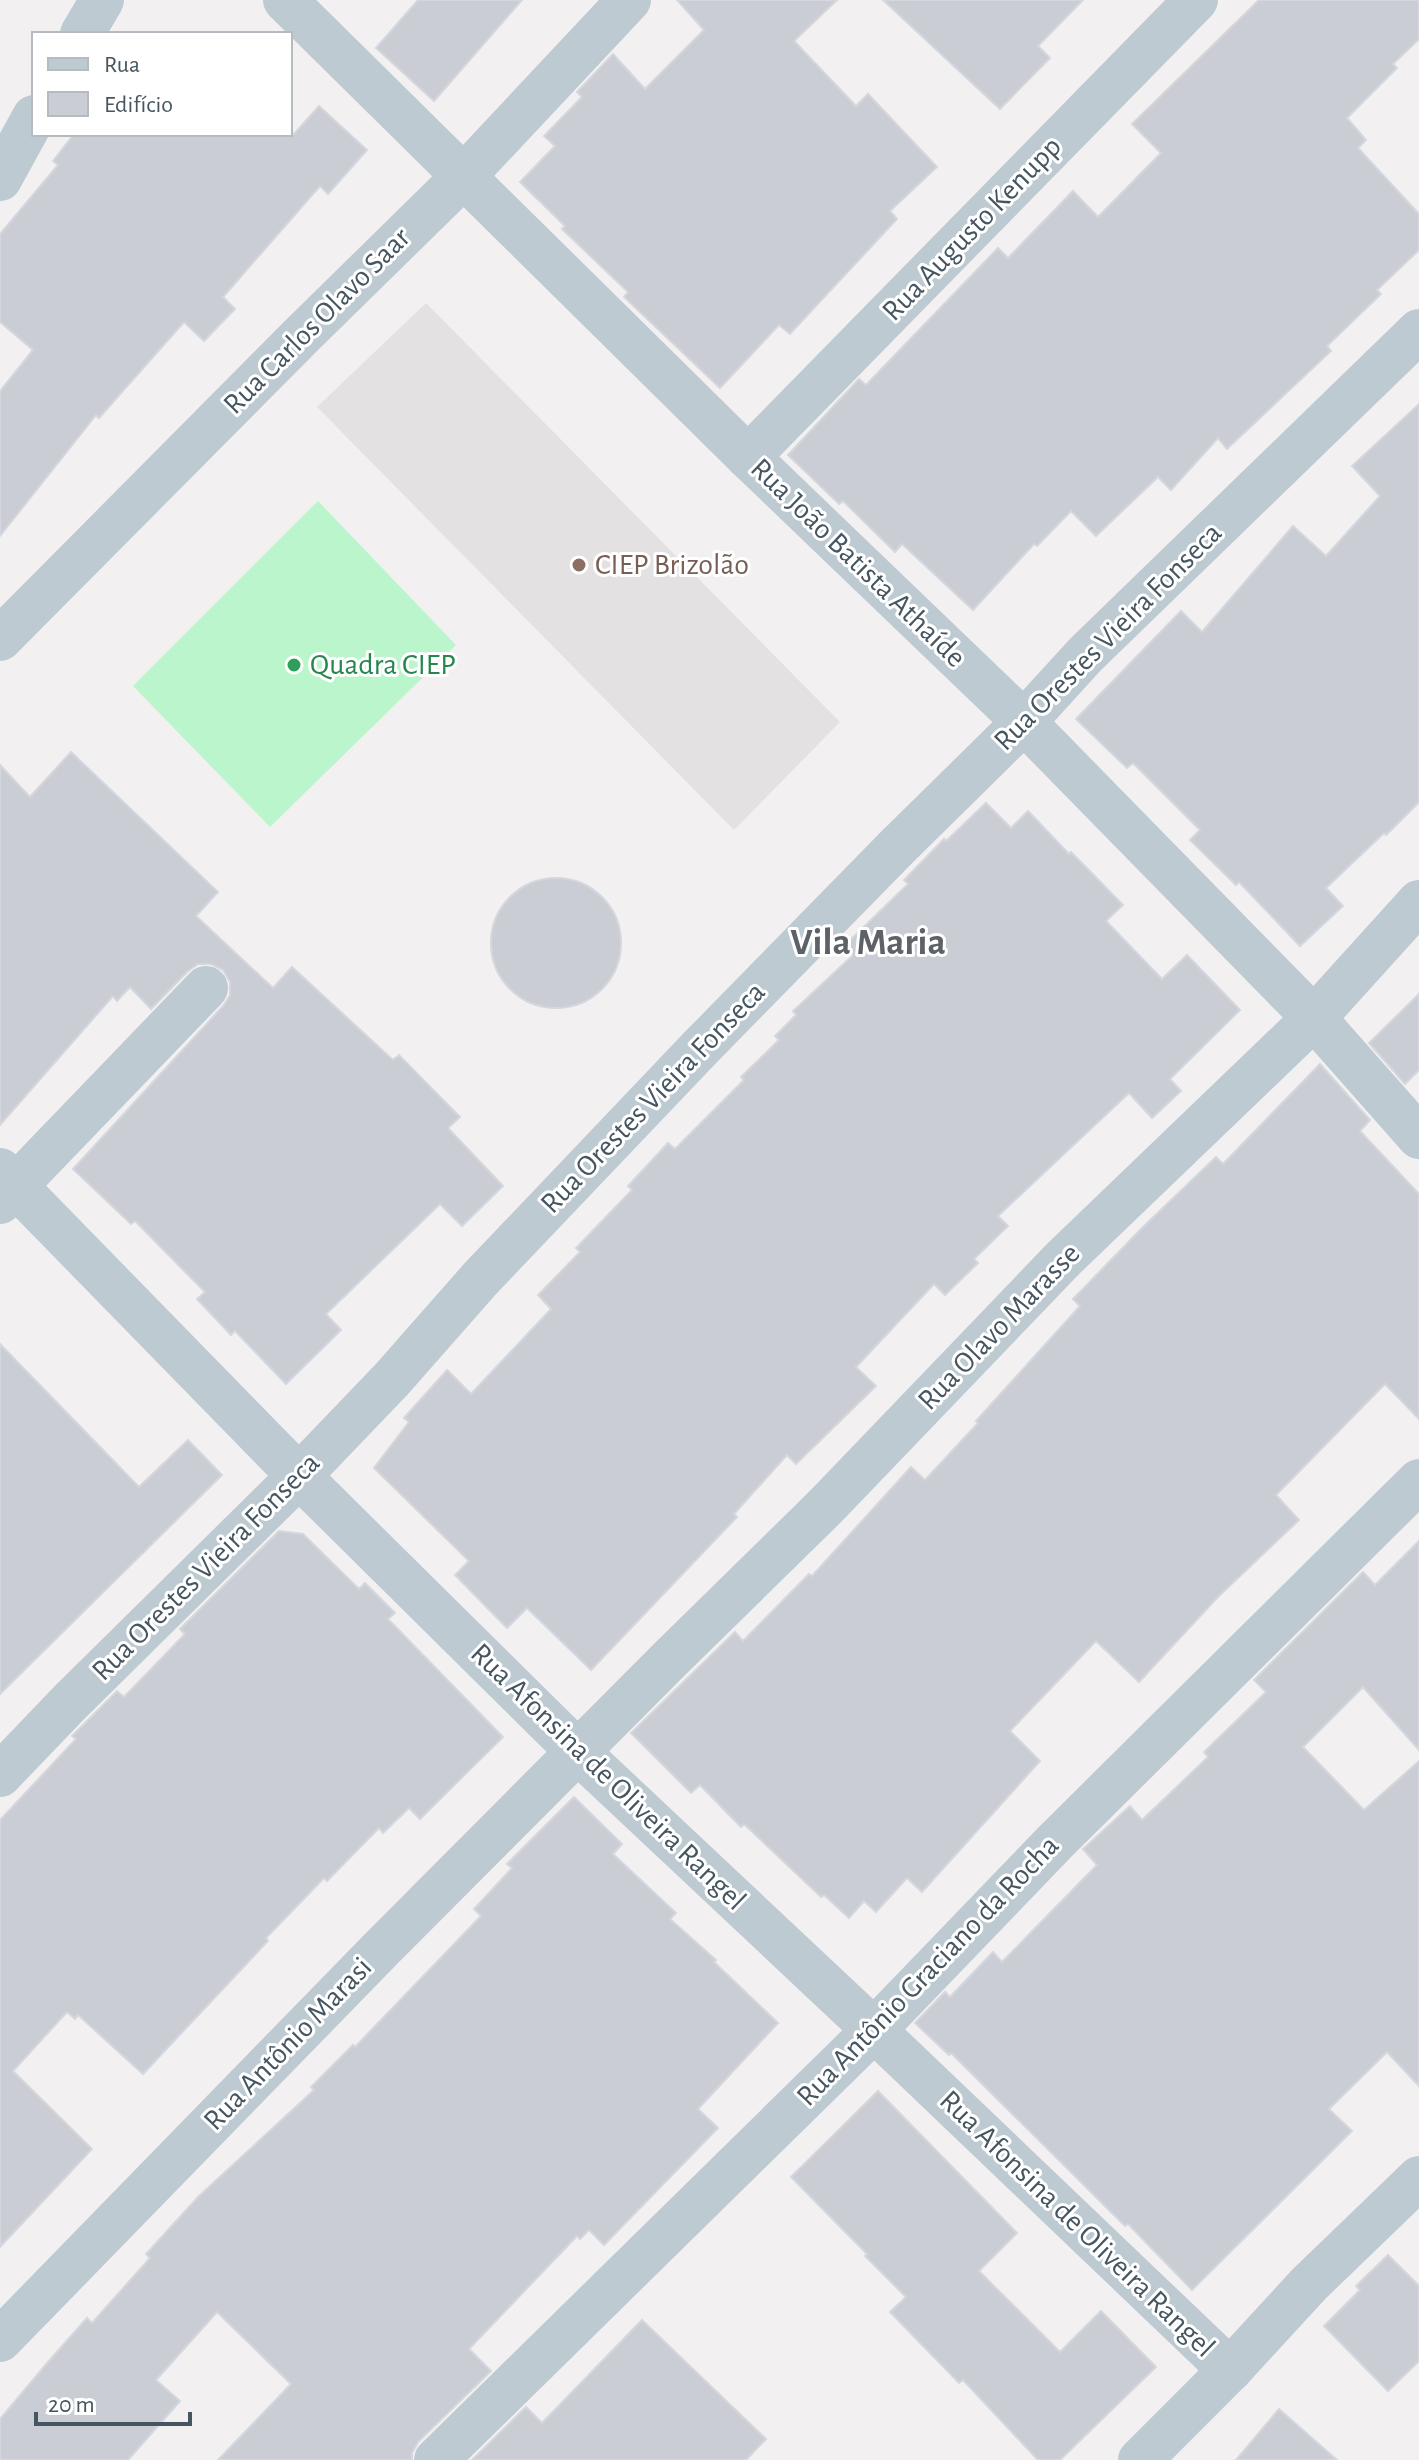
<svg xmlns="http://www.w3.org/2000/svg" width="1419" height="2460" font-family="'Alegreya Sans',sans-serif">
<rect width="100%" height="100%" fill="#f3f0f1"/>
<!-- education -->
<polygon fill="#e4e1e3" points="426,303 840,722 734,830 317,407"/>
<!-- grass -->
<polygon fill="#bbf5cc" points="318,501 456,645 270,827 133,686"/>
<!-- building -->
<g fill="#caced4" stroke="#d4d7dd" stroke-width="2">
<polygon points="418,0 522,0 434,101 376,48"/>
<polygon points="677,0 837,0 794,41 856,106 868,94 937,167 890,211 897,219 790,334 779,325 720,388 624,297 628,292 562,229 565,226 520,182 555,146 544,136 582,97 577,92 613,54 645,89 704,30"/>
<polygon points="883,0 1083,0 1038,46 1050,58 1000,109"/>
<polygon points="1259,0 1419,0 1419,39 1393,64 1397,68 1347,118 1366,140 1358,148 1419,214 1419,250 1377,290 1381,294 1327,346 1331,351 1227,449 1218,438 1171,490 1158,477 1096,536 1071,511 1037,546 1034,544 973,610 902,544 895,552 843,501 839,504 788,455 859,379 866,385 998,248 1008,258 1073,191 1098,217 1161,153 1132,124"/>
<polygon points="319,106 367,150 328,194 320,186 223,297 235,309 204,341 184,322 99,418 96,415 0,536 0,391 33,350 0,322 0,234 58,165 53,161 74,134 294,134"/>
<polygon points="1419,404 1419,802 1386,835 1384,833 1326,888 1343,906 1300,946 1239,882 1236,885 1190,840 1200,830 1133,763 1127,768 1076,719 1181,611 1202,632 1293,526 1326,556 1380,496 1352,466"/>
<polygon points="71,752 218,892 196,916 273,988 292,967 393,1060 399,1055 460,1117 448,1128 503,1186 462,1226 440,1204 326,1314 341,1330 286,1384 235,1331 231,1335 197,1299 205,1292 135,1221 131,1224 73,1169 224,1005 230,995 230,982 223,970 211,964 198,964 188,971 151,1009 130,987 117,1001 113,996 0,1125 0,765 30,797"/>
<polygon points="986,803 1011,828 1028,811 1069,854 1071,852 1123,905 1106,921 1162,979 1187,955 1240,1010 1170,1079 1181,1091 1152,1118 1129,1093 998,1216 1008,1226 974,1259 978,1263 945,1295 934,1284 856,1367 876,1386 796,1464 787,1455 734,1514 737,1517 591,1670 527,1608 507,1628 455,1575 469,1561 374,1468 409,1422 404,1418 447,1370 471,1394 551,1309 538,1295 580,1252 576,1248 632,1190 628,1186 668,1143 675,1149 744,1080 741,1077 779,1040 775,1036 796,1015 793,1011 852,956 843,947 908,884 904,880 944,839 946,841"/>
<circle cx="556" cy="943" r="65"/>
<polygon points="1419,994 1419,1070 1405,1084 1369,1043"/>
<polygon points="1320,1064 1370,1120 1360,1131 1419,1194 1419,1419 1385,1384 1276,1495 1299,1520 1217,1598 1139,1682 1096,1641 1010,1731 1040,1761 922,1892 907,1878 876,1912 864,1901 849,1918 824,1895 821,1897 744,1824 741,1827 700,1785 691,1793 631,1733 735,1632 743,1641 809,1574 812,1576 911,1467 925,1480 978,1423 976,1421 1080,1306 1073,1299 1142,1228 1216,1157 1223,1164"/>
<polygon points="0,1344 139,1487 188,1440 222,1475 0,1694"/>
<polygon points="279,1531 303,1534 359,1589 365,1583 395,1613 388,1619 503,1737 420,1819 409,1808 383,1833 379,1828 327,1881 324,1878 266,1938 268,1941 143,2074 78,2015 75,2019 67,2012 13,2071 92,2149 0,2247 0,1820 76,1739 72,1736 117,1691 124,1697 185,1634 180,1629"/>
<polygon points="1419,1541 1419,1750 1363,1687 1303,1747 1364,1810 1419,1761 1419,2086 1387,2052 1329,2109 1352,2131 1192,2290 1128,2224 1125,2226 951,2053 949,2055 915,2023 945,1992 950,1997 993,1952 1002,1962 1097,1865 1083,1849 1130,1806 1142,1820 1208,1757 1204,1752 1266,1692 1254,1680 1363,1572 1375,1585"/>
<polygon points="574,1797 622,1844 613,1854 676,1913 670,1919 716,1960 714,1962 778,2023 698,2109 718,2128 604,2245 589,2230 580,2239 577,2236 469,2349 491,2371 418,2442 412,2453 412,2460 218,2460 291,2384 217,2312 156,2380 180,2401 128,2460 0,2460 0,2419 48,2362 87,2318 92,2323 150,2258 146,2254 198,2197 314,2090 311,2087 353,2045 355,2047 481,1916 474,1909 512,1868 507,1864"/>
<polygon points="878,2091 1017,2233 979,2271 1060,2352 1101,2311 1156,2367 1060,2460 1038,2460 963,2380 959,2383 890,2312 906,2297 865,2256 867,2254 791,2177"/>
<polygon points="1388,2255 1419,2286 1419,2361 1388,2391 1324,2326 1360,2290 1356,2286"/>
<polygon points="642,2320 766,2439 746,2460 472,2460 526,2407 542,2423"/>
<polygon points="1279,2409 1337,2460 1236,2460"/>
</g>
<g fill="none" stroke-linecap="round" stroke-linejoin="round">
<!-- minor -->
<g stroke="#bdcad2" stroke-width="44">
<polyline points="285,0 748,457 1024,722 1314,1018 1419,1137"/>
<polyline points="82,34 102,0"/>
<polyline points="0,179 34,117"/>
<polyline points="748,457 1196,0"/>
<polyline points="0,639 304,333 463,177 629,0"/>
<polyline points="0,1170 299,1476 578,1752 874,2030 1230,2370"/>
<polyline points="0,1202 206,988"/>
<polyline points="0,1775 70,1702 299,1476 392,1379 480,1279 699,1049 897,847 1024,722 1085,655 1419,331"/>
<polyline points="0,2340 382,1948 670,1659 825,1507 1064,1258 1314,1018 1419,902"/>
<polyline points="436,2460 874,2030 1055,1842 1419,1481"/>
<polyline points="1140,2460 1230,2370 1309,2284 1419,2178"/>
</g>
</g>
<!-- markers -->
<circle fill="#8d6e63" stroke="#fff" stroke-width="3" cx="579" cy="565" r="8"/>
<circle fill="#2e9e5b" stroke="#fff" stroke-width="3" cx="294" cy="665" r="8"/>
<g text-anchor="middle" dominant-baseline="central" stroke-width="6" stroke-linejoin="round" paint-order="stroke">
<!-- street labels -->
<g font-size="30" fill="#465661" stroke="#fff">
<text transform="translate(972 229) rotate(-46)">Rua Augusto Kenupp</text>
<text transform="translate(317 321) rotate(-45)">Rua Carlos Olavo Saar</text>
<text transform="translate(858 563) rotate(44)">Rua João Batista Athaíde</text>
<text transform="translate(1108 637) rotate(-45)">Rua Orestes Vieira Fonseca</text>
<text transform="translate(653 1098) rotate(-46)">Rua Orestes Vieira Fonseca</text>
<text transform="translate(999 1327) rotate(-46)">Rua Olavo Marasse</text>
<text transform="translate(206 1567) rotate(-45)">Rua Orestes Vieira Fonseca</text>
<text transform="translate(608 1777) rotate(44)">Rua Afonsina de Oliveira Rangel</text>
<text transform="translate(928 1971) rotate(-46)">Rua Antônio Graciano da Rocha</text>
<text transform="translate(288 2044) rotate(-46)">Rua Antônio Marasi</text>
<text transform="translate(1077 2224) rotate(44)">Rua Afonsina de Oliveira Rangel</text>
</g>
<!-- education labels -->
<g font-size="30" fill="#785e54" stroke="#fff" text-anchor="start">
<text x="595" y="565">CIEP Brizolão</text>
</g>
<!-- leisure labels -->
<g font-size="30" fill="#27864d" stroke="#fff" text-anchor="start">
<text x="310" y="665">Quadra CIEP</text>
</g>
<!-- district labels -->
<g font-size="38" font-weight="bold" fill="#5c6267" stroke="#fff">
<text x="868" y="943">Vila Maria</text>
</g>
</g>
<!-- legend -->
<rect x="32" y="32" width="260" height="104" fill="#ffffff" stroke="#b5bbc0" stroke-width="2"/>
<rect x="48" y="58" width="40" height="12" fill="#bdcad2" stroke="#b5bbc0" stroke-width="2"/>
<text x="104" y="72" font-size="24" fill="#465661">Rua</text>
<rect x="48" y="92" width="40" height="24" fill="#caced4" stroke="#b5bbc0" stroke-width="2"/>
<text x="104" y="112" font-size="24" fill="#465661">Edifício</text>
<!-- scale -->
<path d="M36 2412v12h154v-12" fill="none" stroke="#465661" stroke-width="4"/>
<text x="48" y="2412" font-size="24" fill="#465661" stroke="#ffffff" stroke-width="6" paint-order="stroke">20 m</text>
</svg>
